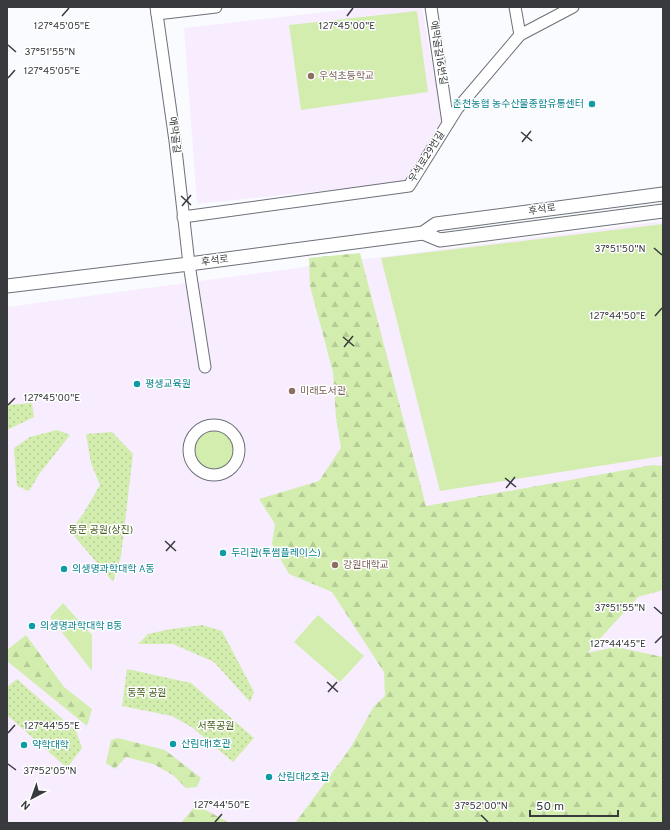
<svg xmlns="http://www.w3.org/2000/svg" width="670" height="830" font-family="Overpass,'Noto Sans KR',sans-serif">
<defs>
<pattern id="forest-firs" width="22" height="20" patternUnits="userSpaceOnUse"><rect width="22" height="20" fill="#d2edae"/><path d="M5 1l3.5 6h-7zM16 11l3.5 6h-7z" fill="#b5cc97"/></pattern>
<pattern id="park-dots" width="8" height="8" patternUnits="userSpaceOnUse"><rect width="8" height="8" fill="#d2edae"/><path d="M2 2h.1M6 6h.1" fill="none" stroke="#b5cc97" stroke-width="1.8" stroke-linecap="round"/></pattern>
</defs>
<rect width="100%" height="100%" fill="#fafbff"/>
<!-- education -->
<g fill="#f7edfe">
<polygon points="370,7 422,7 443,125 408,182 197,204 184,28"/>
<polygon points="663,221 663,823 7,823 7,307 312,266"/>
</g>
<!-- grass -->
<g fill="#d2edae">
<polygon points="417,11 428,92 301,110 289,25"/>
<polygon points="663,224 663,456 440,491 381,258"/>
<circle cx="213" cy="449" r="21"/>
<polygon points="63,603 92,635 92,671 50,617"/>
<polygon points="318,615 364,656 340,682 294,642"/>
</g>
<!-- forest -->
<g fill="url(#forest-firs)">
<polygon points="360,253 426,506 653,465 663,466 663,590 638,597 587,653 616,647 663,657 663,823 292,823 296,822 351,747 374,706 385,696 384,672 332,592 289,574 272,544 275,524 259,499 319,481 341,448 336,417 333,372 310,286 309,258"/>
<polygon points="26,635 64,687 92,709 87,726 7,661 7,650"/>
<polygon points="118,738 165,750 201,778 197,787 186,788 173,775 153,764 126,757 115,769 106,763 111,740"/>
<polygon points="196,805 230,823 181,823"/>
</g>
<!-- park -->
<g fill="url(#park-dots)">
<polygon points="32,403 34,417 7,430 7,405"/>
<polygon points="57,430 70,435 40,473 29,491 17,486 14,448 30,437"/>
<polygon points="112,432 133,454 121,556 113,582 70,531 83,514 100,485 91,463 86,434"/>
<polygon points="202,625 222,631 254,692 250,702 214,662 173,644 138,644 148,634 171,629"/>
<polygon points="127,669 191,683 254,738 233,762 193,728 172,716 122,706"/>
<polygon points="17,679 76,731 82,748 67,768 7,715 7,687"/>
</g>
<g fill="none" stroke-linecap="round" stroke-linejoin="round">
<defs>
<g id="minor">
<polyline points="156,7 175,141 189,264 205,367"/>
<polyline points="431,7 448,123"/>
<polyline points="515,7 520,35"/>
<polyline points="157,14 216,7"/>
<polyline points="183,217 409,186 457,109 520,35 573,7"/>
<circle cx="214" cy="450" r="25"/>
</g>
<g id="tertiary">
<polyline points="423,233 440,240 663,211"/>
<polyline points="7,286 189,264 423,233 436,224 663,194"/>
</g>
</defs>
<!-- minor casing -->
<use href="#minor" stroke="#6d7179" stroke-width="13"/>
<!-- tertiary casing -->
<use href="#tertiary" stroke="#6d7179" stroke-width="15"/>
<!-- minor -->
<use href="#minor" stroke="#fff" stroke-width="11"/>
<!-- tertiary -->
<use href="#tertiary" stroke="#fff" stroke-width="13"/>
</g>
<!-- ticks -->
<path fill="none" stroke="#383a3d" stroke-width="1.5" d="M62,16L69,8M347,16L353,8M8,45L16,52M8,78L15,70M521,132L532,141M522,142L531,131M181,196L191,205M182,206L191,195M654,248L662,255M655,316L662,308M343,337L354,346M344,347L353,336M8,405L15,398M505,478L516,487M506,488L515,477M165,541L176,551M166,551L175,541M654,607L662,614M655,643L662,636M327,682L338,692M328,692L337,682M8,733L15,725M8,764L16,770M481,815L488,822M215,822L222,814"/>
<!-- markers -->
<g fill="#8d6e63" stroke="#fff" stroke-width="1.5">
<circle cx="311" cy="76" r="4"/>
<circle cx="292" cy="391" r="4"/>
<circle cx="335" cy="565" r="4"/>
</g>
<g fill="#0f9aa8" stroke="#fff" stroke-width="1.5">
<circle cx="592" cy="104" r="4"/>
<circle cx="137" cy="384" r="4"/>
<circle cx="223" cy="553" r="4"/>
<circle cx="64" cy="569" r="4"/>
<circle cx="32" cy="626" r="4"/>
<circle cx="173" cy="744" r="4"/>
<circle cx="24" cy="745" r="4"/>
<circle cx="269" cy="777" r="4"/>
</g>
<g text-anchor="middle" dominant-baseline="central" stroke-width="3" stroke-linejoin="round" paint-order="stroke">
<!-- street labels -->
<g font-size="10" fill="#383a3d" stroke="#fff">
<text transform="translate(438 53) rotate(81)">애막골길16번길</text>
<text transform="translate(174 135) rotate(83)">애막골길</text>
<text transform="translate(427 157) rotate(-58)">우석로29번길</text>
<text transform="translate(542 210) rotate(-8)">후석로</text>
<text transform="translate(215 261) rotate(-7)">후석로</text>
</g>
<!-- education labels -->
<g font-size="10" fill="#785e54" stroke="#fff" text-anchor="start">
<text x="319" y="76">우석초등학교</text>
<text x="300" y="391">미래도서관</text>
<text x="343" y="565">강원대학교</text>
</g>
<!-- culture labels -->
<g font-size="10" fill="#0d838f" stroke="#fff" text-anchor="start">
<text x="584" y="104" text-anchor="end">춘천농협 농수산물종합유통센터</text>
<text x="145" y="384">평생교육원</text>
<text x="231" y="553">두리관(투썸플레이스)</text>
<text x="72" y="569">의생명과학대학 A동</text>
<text x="40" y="626">의생명과학대학 B동</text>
<text x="181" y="744">산림대1호관</text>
<text x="32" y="745">약학대학</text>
<text x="277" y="777">산림대2호관</text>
</g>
<!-- park labels -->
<g font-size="10" fill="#485e1f" stroke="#fff">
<text x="101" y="530">동문 공원(상진)</text>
<text x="147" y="693">동쪽 공원</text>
<text x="216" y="726">서쪽공원</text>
</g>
</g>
<g font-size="10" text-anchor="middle" fill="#383a3d" stroke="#fff" stroke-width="3" stroke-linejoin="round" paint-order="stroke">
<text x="62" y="29">127°45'05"E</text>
<text x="347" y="29">127°45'00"E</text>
<text x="50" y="55">37°51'55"N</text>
<text x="52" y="74">127°45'05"E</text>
<text x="620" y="252">37°51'50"N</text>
<text x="618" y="319">127°44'50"E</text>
<text x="52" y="401">127°45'00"E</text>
<text x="620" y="611">37°51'55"N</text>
<text x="618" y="647">127°44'45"E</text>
<text x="52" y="729">127°44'55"E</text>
<text x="50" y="774">37°52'05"N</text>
<text x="222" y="808">127°44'50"E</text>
<text x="481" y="809">37°52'00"N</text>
</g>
<!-- border -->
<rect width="670" height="830" fill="none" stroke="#383a3d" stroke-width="16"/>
<!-- north arrow -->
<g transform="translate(32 798) rotate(221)" stroke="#ffffff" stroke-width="3" paint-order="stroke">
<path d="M0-3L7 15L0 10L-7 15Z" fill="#383a3d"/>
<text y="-6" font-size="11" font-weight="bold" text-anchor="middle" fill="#383a3d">N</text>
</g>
<!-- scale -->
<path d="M530 810v6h88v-6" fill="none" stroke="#383a3d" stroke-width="2"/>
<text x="536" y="810" font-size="12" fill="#383a3d" stroke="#ffffff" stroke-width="3" paint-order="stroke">50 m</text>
</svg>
